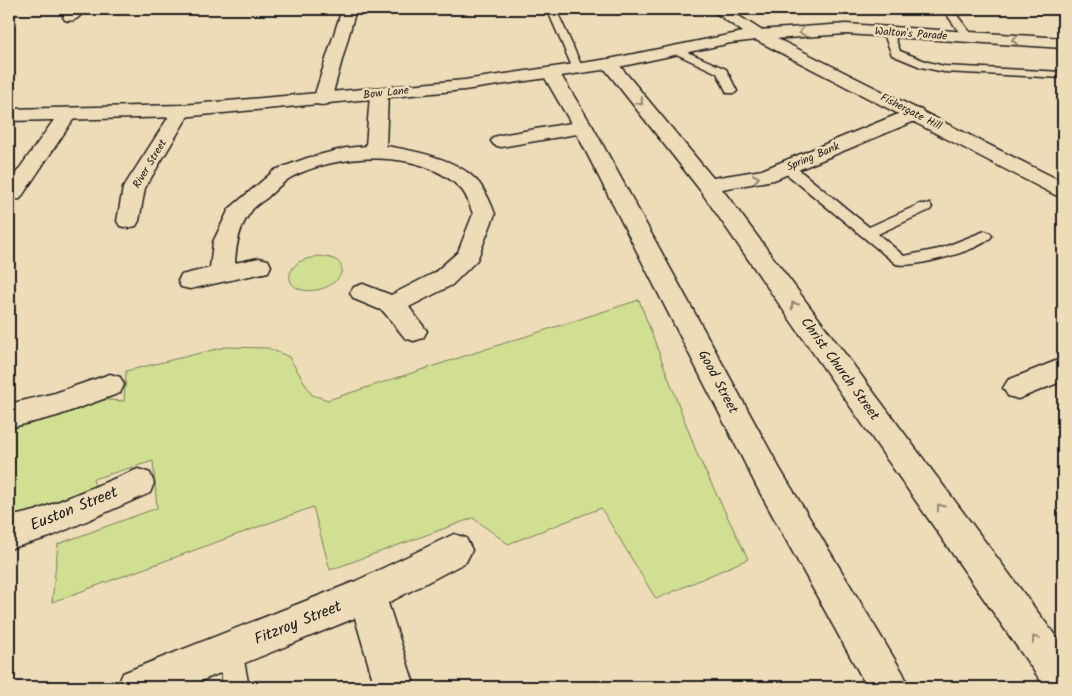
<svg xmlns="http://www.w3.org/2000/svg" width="1072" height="696" font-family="Kalam,sans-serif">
<rect width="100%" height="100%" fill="#eedcb9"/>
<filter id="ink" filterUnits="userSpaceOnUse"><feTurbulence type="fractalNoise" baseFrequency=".02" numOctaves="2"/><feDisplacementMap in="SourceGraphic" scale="10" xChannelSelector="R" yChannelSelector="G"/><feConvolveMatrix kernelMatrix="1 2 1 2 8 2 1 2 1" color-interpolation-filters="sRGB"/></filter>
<g filter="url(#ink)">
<!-- green -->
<g fill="#d1df92" stroke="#767e57">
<path d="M317,256C365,258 334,296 303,290C286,286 286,271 299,262C305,259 311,258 317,256Z"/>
<polygon points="639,300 698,456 748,559 656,599 601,508 508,544 473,518 330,570 313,507 52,602 58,544 157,508 153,461 93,479 97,491 31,520 9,526 9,421 56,411 93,399 124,401 126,371 225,347 268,348 289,357 312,395 328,400"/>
</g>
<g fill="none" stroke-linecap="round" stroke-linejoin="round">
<defs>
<g id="lane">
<polygon points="547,9 556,9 583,69 582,71 574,71 573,69"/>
<polygon points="950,9 953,10 972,35 972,39 964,39 945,12"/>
<polygon points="888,29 893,32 900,51 928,62 944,66 1063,72 1063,78 944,72 921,67 892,55 883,32"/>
<polygon points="676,47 726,69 737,91 735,93 727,93 717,73 672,52 671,50 672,48"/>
<path d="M788,164L793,165L869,227L920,204H930L932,207L930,210L878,234L904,256L939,249L985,231L990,233L992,236C983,250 912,269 896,264L783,171L781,168L783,165Z"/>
<polygon points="230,638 239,641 242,650 249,687 223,687 218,650 221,641"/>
</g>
<g id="street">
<polygon points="9,9 18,9 14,14 9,15"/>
<path d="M70,9H85C80,17 75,23 65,20L63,17Z"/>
<polygon points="342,9 356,9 331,100 328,104 322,105 316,104 313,100"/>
<polygon points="846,24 1063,38 1063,48 846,34 758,40 752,38 750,35 752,32 758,30"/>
<polygon points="609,59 615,60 713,178 762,170 908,110 915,108 922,110 924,114 922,118 774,180 722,189 1063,646 1063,687 1045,687 700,190 601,64 603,60"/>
<polygon points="551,68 557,69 593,127 780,469 903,673 909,687 867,687 758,489 577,134 501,147 494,145 491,141 494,137 501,135 571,123 542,73 545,69"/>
<path d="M379,89L385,90L388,94L386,146C416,151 459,159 479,183C486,192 491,203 495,214L477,260L452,285L409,307L427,331L423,338L414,341L405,338L383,311L354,299L350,293L354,287L363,284L391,295L434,273L458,252L473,214C470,206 467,196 462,190C423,147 336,153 290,178C282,183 274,191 267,198C261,202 253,207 250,213C239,227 236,246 235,263L259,258L268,260L271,266L268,272L190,289L181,287L178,281L181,275L210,268L213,242L229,209L275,170L307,158L346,148L366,146L370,94L373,90Z"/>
<polygon points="182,105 189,107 191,111 145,188 139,221 136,226 128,228 120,226 117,221 123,188 175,107"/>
<polygon points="68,108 75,110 77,114 20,199 9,200 9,183 61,110"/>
<polygon points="1063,358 1063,381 1018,399 1008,396 1003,388 1008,380"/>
<polygon points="110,374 120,377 124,385 120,393 57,416 9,428 9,404 55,393"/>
<polygon points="138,469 150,473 154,483 150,493 50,537 9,549 9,517 35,511"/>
<polygon points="454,534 466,538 472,550 466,562 388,603 415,687 375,687 355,618 186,687 117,687 123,673 356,581"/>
</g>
<polygon id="secondary" points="712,9 728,9 764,32 1063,182 1063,196 1055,195 756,40 731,43 609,69 464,90 182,117 9,121 9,109 182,105 464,80 609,59 743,32 714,12"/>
</defs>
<!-- lane casing -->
<use href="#lane" stroke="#1c1c1c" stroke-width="3"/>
<!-- street casing -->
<use href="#street" stroke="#1c1c1c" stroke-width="3"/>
<!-- secondary casing -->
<use href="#secondary" stroke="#1c1c1c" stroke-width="3"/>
<!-- lane -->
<use href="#lane" fill="#eedcb9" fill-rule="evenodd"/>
<!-- street -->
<use href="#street" fill="#eedcb9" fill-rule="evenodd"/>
<!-- secondary -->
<use href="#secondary" fill="#eedcb9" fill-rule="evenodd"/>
</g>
<!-- one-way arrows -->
<defs><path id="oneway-chevron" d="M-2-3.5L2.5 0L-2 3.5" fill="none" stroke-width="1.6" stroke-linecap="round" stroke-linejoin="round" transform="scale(1.25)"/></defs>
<g stroke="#908672">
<use href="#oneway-chevron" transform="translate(802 32) rotate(169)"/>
<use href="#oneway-chevron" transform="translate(1015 40) rotate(-177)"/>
<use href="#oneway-chevron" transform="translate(640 102) rotate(51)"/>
<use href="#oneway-chevron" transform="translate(756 178) rotate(-9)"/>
<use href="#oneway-chevron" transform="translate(794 305) rotate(-126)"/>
<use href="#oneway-chevron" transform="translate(940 507) rotate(-126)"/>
<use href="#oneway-chevron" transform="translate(1035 639) rotate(-126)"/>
</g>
</g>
<g text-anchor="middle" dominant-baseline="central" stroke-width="5" stroke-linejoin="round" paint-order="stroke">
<!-- far-street labels -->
<g font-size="11" fill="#1c1c1c" stroke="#eedcb9">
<text transform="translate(911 34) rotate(4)">Walton's Parade</text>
<text transform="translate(386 93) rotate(-6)">Bow Lane</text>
<text transform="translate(911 112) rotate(27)">Fishergate Hill</text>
<text transform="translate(813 157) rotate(-23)">Spring Bank</text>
<text transform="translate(150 164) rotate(-59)">River Street</text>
</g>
<!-- street labels -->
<g font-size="14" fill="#1c1c1c" stroke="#eedcb9">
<text transform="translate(840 369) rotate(54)">Christ Church Street</text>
<text transform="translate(718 382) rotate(62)">Good Street</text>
</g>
<!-- near-street labels -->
<g font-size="16" fill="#1c1c1c" stroke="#eedcb9">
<text transform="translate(74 509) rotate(-22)">Euston Street</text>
<text transform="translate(298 623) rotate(-22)">Fitzroy Street</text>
</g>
</g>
<!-- margin -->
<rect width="1072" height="696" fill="none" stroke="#eedcb9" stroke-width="30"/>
<rect x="15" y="15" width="1042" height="666" fill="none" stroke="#1c1c1c" stroke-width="2" filter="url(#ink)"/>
</svg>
